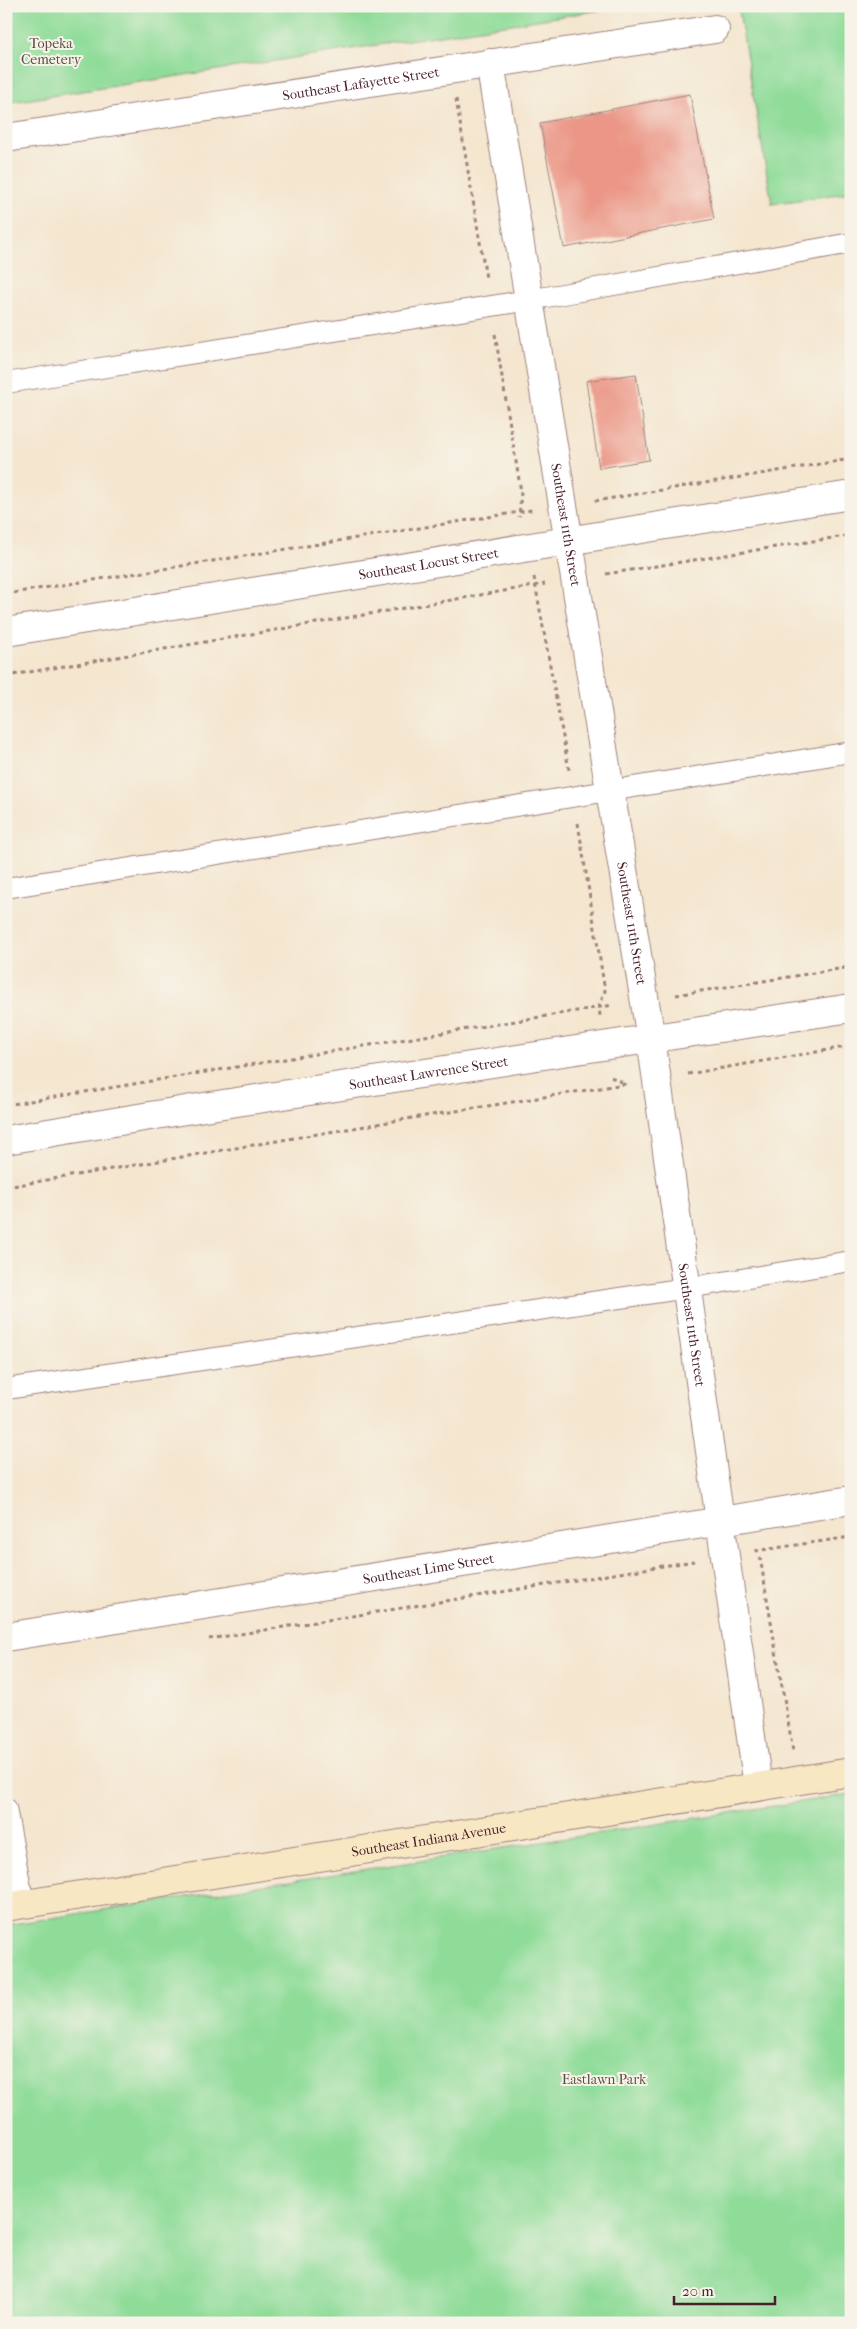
<svg xmlns="http://www.w3.org/2000/svg" width="857" height="2329" font-family="'IM FELL French Canon',serif">
<rect width="100%" height="100%" fill="#f7f3e8"/>
<filter id="ink" filterUnits="userSpaceOnUse"><feTurbulence type="fractalNoise" baseFrequency=".02" numOctaves="2"/><feDisplacementMap in="SourceGraphic" scale="10" xChannelSelector="R" yChannelSelector="G"/><feConvolveMatrix kernelMatrix="1 2 1 2 8 2 1 2 1" color-interpolation-filters="sRGB"/></filter>
<filter id="wash" filterUnits="userSpaceOnUse"><feTurbulence type="fractalNoise" baseFrequency=".0096" numOctaves="4" result="noise"/><feDisplacementMap in="SourceGraphic" scale="20" xChannelSelector="R" yChannelSelector="G"/><feGaussianBlur stdDeviation="1.12" result="paint"/><feColorMatrix in="noise" values="0 0 0 0 0 0 0 0 0 0 0 0 0 0 0 0 0 1.4 0 .05"/><feComposite in="paint" operator="in"/></filter>
<g filter="url(#wash)">
<rect width="100%" height="100%" fill="#f4e6cf"/>
<!-- green -->
<g fill="#8fdc99" stroke="#6c7e62">
<polygon points="6,6 627,6 6,103"/>
<polygon points="738,6 851,6 851,192 772,204"/>
<polygon points="851,1794 851,2323 6,2323 6,1925"/>
</g>
<g id="blocks">
<!-- building -->
<g fill="#eb9686">
<polygon points="690,94 714,219 564,248 540,123"/>
<polygon points="636,374 649,460 599,468 586,381"/>
</g>
</g>
</g>
<g filter="url(#ink)">
<use href="#blocks" fill-opacity="0" stroke="#9f827d" stroke-width="1"/>
<g fill="none" stroke-linecap="round" stroke-linejoin="round">
<defs>
<g id="lane">
<polyline points="6,383 529,300 851,243"/>
<polyline points="6,888 851,752"/>
<polyline points="6,1389 687,1288 851,1261"/>
<polyline points="6,1808 24,1904"/>
</g>
<g id="street">
<path id="s1" d="M490,63L651,1039L758,1786"/>
<path id="s2" d="M6,138L715,29"/>
<path id="s3" d="M6,632L851,495"/>
<path id="s4" d="M6,1140L204,1107L851,1008"/>
<path id="s5" d="M6,1637L851,1500"/>
</g>
<g id="secondary">
<path id="s6" d="M6,1907L851,1772"/>
</g>
</defs>
<!-- lane casing -->
<use href="#lane" stroke="#9f827d" stroke-width="22"/>
<!-- street casing -->
<use href="#street" stroke="#9f827d" stroke-width="30"/>
<!-- secondary casing -->
<use href="#secondary" stroke="#9f827d" stroke-width="30"/>
<!-- path -->
<g stroke="#9f827d" stroke-width="3" stroke-dasharray="4 4" stroke-linecap="butt">
<polyline points="456,99 486,278"/>
<polyline points="495,334 521,492 519,517"/>
<polyline points="595,501 851,459"/>
<polyline points="606,574 851,535"/>
<polyline points="534,577 569,770"/>
<polyline points="6,594 532,510"/>
<polyline points="6,676 545,584"/>
<polyline points="578,823 605,991 599,1007 600,1016"/>
<polyline points="676,995 851,967"/>
<polyline points="688,1074 851,1046"/>
<polyline points="611,1077 626,1084"/>
<polyline points="6,1105 613,1005"/>
<polyline points="6,1187 400,1120 625,1084"/>
<polyline points="755,1551 851,1537"/>
<polyline points="760,1557 793,1751"/>
<polyline points="209,1639 694,1561"/>
</g>
<!-- lane -->
<use href="#lane" stroke="#fff" stroke-width="20"/>
<!-- street -->
<use href="#street" stroke="#fff" stroke-width="28"/>
<!-- secondary -->
<use href="#secondary" stroke="#f8e7c3" stroke-width="28"/>
</g>
</g>
<g text-anchor="middle" dominant-baseline="central" stroke-width="4" stroke-linejoin="round" paint-order="stroke">
<!-- park labels -->
<g font-size="14" fill="#5b4e46" stroke="#f7f3e8">
<text x="51" y="43">Topeka<tspan x="51" dy="16">Cemetery</tspan></text>
<text x="604" y="2079">Eastlawn Park</text>
</g>
<!-- street labels -->
<g font-size="14" fill="#4a1f2b" stroke="#f7f3e8">
<text stroke="none"><textPath href="#s2" startOffset="359">Southeast Lafayette Street</textPath></text>
<text stroke="none"><textPath href="#s1" startOffset="468">Southeast 11th Street</textPath></text>
<text stroke="none"><textPath href="#s3" startOffset="428">Southeast Locust Street</textPath></text>
<text stroke="none"><textPath href="#s1" startOffset="872">Southeast 11th Street</textPath></text>
<text stroke="none"><textPath href="#s4" startOffset="428">Southeast Lawrence Street</textPath></text>
<text stroke="none"><textPath href="#s1" startOffset="1278">Southeast 11th Street</textPath></text>
<text stroke="none"><textPath href="#s5" startOffset="428">Southeast Lime Street</textPath></text>
<text stroke="none"><textPath href="#s6" startOffset="428">Southeast Indiana Avenue</textPath></text>
</g>
</g>
<!-- margin -->
<rect width="857" height="2329" fill="none" stroke="#f7f3e8" stroke-width="25"/>
<!-- scale -->
<path d="M674 2296v8h101v-8" fill="none" stroke="#4a1f2b" stroke-width="2.5"/>
<text x="682" y="2296" font-size="15" fill="#4a1f2b" stroke="#f7f3e8" stroke-width="4" paint-order="stroke">20 m</text>
</svg>
